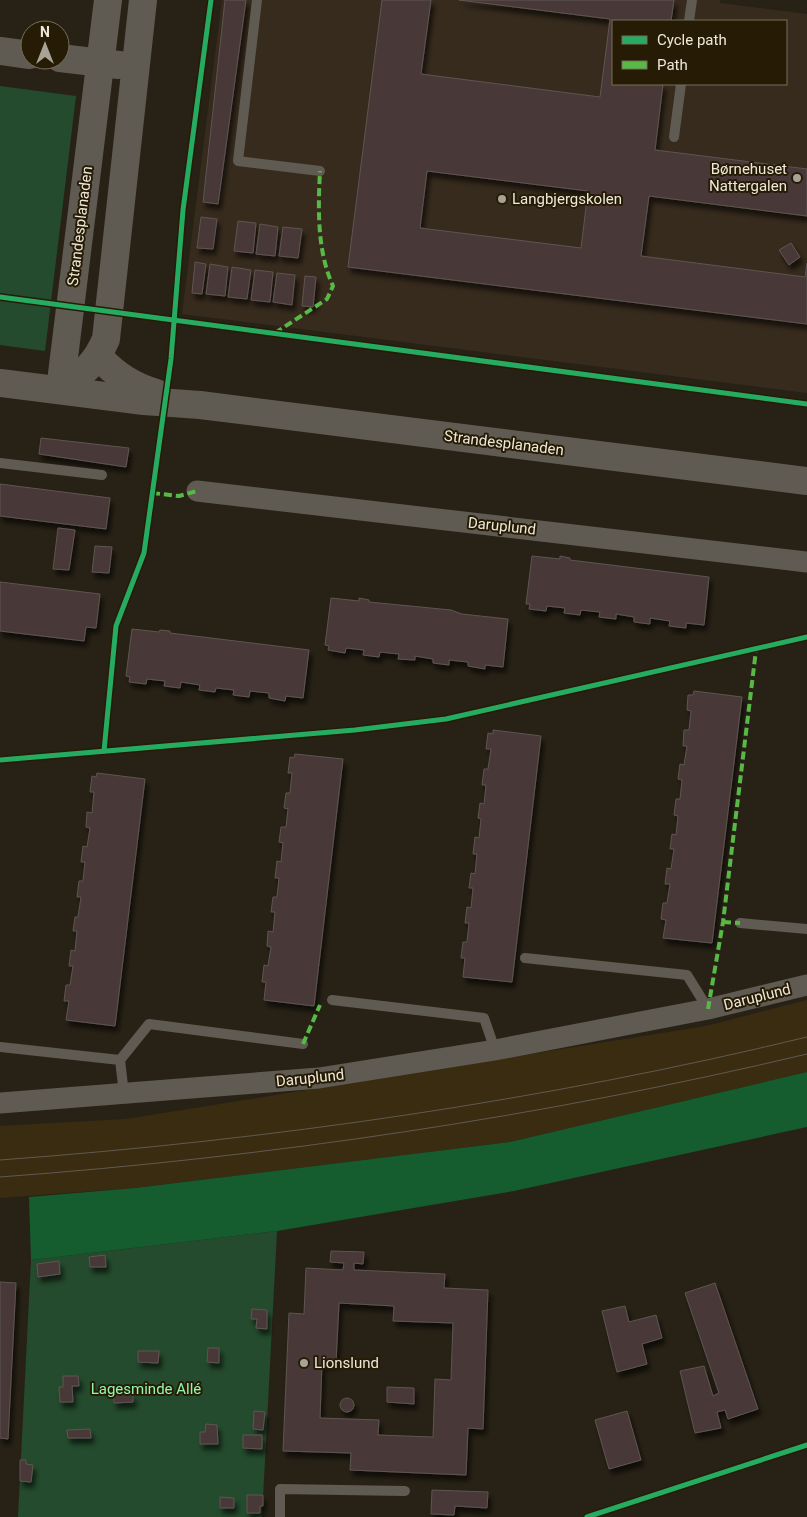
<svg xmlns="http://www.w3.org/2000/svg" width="807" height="1517" font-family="Roboto,sans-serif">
<defs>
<filter id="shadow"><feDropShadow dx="3" dy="5.5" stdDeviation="2.5" flood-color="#0009"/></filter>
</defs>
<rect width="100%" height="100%" fill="#282216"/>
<!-- built -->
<polygon fill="#3a2c10" points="807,1000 807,1072 510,1142 135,1188 0,1198 0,1126 126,1119 706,1026"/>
<!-- education -->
<path fill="#372b1d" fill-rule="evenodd" d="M222,0H720V3L807,14V393L182,314ZM613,21H786V84H613Z"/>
<!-- green -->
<g fill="#244b2d">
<polygon points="0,86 76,96 45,351 0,345"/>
<polygon points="277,1231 262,1517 18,1517 31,1260"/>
</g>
<!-- forest -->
<polygon fill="#155c2f" points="807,1072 807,1127 514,1191 277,1231 31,1260 29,1197 135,1188 510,1142"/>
<!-- building -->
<g fill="#493838" stroke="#5e5551" fill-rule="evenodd" filter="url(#shadow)">
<polygon points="225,0 246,0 218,204 203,202"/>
<path d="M382,0H431L421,74L600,97L610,19L459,0H674L671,21H613V84H663L655,150L807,169V216L649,196L641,256L805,277L807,263V324L348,267ZM427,171L588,191L581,248L420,228Z"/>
<polygon points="201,217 217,219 213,249 197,248"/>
<polygon points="238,221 256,223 253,253 234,251"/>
<polygon points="260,224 278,227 275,256 256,254"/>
<polygon points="283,227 302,229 298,258 279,256"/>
<polygon points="791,243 800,257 789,265 779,250"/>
<polygon points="195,262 206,264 202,294 192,293"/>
<polygon points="210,264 228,267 225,296 206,294"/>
<polygon points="232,267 251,270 247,299 228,297"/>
<polygon points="255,270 273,272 270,302 251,300"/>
<polygon points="277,273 295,275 292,305 273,302"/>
<polygon points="305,276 316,277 313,307 302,306"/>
<polygon points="41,438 129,448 126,467 39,454"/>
<polygon points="0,484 110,498 106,529 0,516"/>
<polygon points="58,528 75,530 69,570 53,569"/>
<polygon points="95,546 112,547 109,573 92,572"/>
<polygon points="532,556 560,559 560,556 570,558 570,560 709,577 704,625 686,623 686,628 669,626 670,621 650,618 650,624 634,622 634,617 616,614 616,619 599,617 600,612 581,610 580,615 564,613 565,608 547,606 546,611 529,609 530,604 526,604"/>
<polygon points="0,582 100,594 96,628 86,627 84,641 0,631"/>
<polygon points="331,598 359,601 359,598 369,600 369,602 451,610 462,614 508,619 503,667 485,665 485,669 468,666 468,662 449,660 449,665 433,663 433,659 415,656 415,660 398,659 399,654 380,652 379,657 363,655 364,650 346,648 345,653 328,650 329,646 325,645"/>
<polygon points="132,629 159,632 160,630 170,631 170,633 309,650 303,698 286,696 285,701 269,698 269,693 250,691 249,697 233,695 234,690 216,688 215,692 199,690 200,685 181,682 180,688 164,686 165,681 147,679 146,684 129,682 130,677 126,676"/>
<polygon points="694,691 742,697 712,943 663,938 666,920 661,919 663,903 667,903 670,884 665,884 667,868 671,869 674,849 670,849 672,834 676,835 678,816 674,815 676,799 680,799 682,780 678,779 680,764 684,765 687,746 683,746 684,730 689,730 691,711 687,710 688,695 693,695"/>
<polygon points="493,730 541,736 512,982 463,977 465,958 461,958 463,942 467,942 469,923 465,923 467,907 471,908 473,888 469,888 471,873 475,874 477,854 473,854 475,837 479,838 481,819 478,818 480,803 484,804 486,785 482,785 484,769 488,769 491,749 486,749 488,733 493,734"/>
<polygon points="295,754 343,759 314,1006 264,1000 266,982 262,982 264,965 268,966 271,947 267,946 268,931 273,932 275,912 271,912 273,897 277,897 279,878 275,878 277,861 281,862 283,843 279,842 281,827 286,827 288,809 284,808 286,793 290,793 292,773 288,773 290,757 294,758"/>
<polygon points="97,773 145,779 115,1026 66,1020 69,1001 64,1001 66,985 70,985 73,966 69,966 71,950 75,951 77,931 73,931 75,917 78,917 81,897 77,897 79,881 83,881 85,862 81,862 83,846 87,847 90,828 86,827 87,812 92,813 94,792 90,792 92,776 96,777"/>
<path d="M331,1251L364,1252L363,1264L354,1263V1270L445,1274L444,1288L488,1290L483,1429L468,1428L466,1475L350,1470L351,1453L283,1451L289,1313L304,1314L306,1268L343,1270L344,1263L330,1262ZM339,1303L394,1306L393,1321L453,1323L451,1380L435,1379L433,1437L378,1435L379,1420L320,1418L322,1363H336Z"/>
<polygon points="105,1255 106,1267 90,1267 89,1257"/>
<polygon points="59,1261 60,1274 38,1277 37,1264"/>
<polygon points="0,1282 16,1283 8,1439 0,1438"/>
<polygon points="715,1283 758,1409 728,1419 725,1410 717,1412 721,1428 695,1433 680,1371 704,1366 713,1396 719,1393 685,1293"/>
<polygon points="625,1306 629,1322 656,1315 662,1338 642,1344 647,1364 617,1372 602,1311"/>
<polygon points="252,1309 267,1310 267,1329 256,1328 257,1319 251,1319"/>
<polygon points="208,1348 219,1348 219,1363 207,1362"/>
<polygon points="138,1351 159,1351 158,1363 138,1362"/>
<polygon points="63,1376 78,1376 79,1386 72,1386 73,1402 60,1402 59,1387 63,1387"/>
<polygon points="124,1386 125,1395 133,1395 133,1402 114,1403 113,1387"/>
<polygon points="387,1387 414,1388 414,1404 387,1402"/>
<circle cx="347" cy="1405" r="7"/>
<polygon points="254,1411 265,1412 263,1430 253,1429"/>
<polygon points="627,1411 641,1460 609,1469 595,1420"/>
<polygon points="206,1424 217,1425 218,1444 200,1444 200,1432 205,1432"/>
<polygon points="90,1429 91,1438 68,1438 67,1430"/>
<polygon points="243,1435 262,1435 262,1449 243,1448"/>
<polygon points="20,1460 26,1460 26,1464 33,1465 31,1482 20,1481"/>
<polygon points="432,1490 488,1492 487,1508 455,1506 454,1515 431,1514"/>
<polygon points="247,1495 263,1495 263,1506 260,1506 260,1513 247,1513"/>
<polygon points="220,1497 234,1498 234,1508 220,1508"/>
</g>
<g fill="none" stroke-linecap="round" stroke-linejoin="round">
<!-- lane -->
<g stroke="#605b52" stroke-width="10">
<polyline points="257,0 238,161 320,171"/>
<polyline points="689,21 692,0"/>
<polyline points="674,137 681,84"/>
<polyline points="0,463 102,475"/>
<polyline points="740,923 807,929"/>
<polyline points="525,958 687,975 708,1009"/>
<polyline points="332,1000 484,1018 495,1050"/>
<polyline points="0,1047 120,1060 124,1094"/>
<polyline points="120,1060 149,1024 303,1044"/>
<polyline points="280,1517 280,1489 405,1491"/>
</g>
<!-- street -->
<g stroke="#605b52" stroke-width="21">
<polyline points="197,491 807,562"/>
<polyline points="0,1103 319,1078 495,1050 708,1009 807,985"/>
</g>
<!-- secondary -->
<g stroke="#605b52" stroke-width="28">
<polyline points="0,51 30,55"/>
<polyline points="60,58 119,65"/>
<path d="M99,357C116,375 132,386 156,393"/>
<polyline points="0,383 144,401 200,405 807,481"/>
<path d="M60,390C83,373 95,365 106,339L143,0"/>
<polyline points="60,390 108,0"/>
</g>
<!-- tram -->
<g stroke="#5f5a52" stroke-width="1">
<path d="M0,1160C271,1140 543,1101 807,1037"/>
<path d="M0,1177C271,1157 542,1117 807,1054"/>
</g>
<!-- quiet -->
<g stroke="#58b947" stroke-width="4" stroke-dasharray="8 4" stroke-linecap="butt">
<path d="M275,333L327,299L333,286C317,251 318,209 320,171"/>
<polyline points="152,493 179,496 197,491"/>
<polyline points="723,922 740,923"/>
<polyline points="708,1009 723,922 756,650"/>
<polyline points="303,1044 320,1005"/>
</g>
<defs>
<g id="cycleway">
<polyline points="0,297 807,404"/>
<polyline points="104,751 116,626 144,553 171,359 183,210 211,0"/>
<polyline points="0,760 355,730 446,719 807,637"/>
<polyline points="587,1517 807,1445"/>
</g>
</defs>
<!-- cycleway casing -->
<use href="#cycleway" stroke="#261c05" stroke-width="8"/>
<!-- cycleway -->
<use href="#cycleway" stroke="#26ab63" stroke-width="5"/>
</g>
<!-- markers -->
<g fill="#a9a395" stroke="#261c05" stroke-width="2">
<circle cx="797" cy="178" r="5"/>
<circle cx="502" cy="199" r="5"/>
<circle cx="304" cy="1363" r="5"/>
</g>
<g text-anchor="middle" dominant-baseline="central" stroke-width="4" stroke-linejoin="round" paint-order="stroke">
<!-- poi labels -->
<g font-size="15" fill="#efe8da" stroke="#261c05" text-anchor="start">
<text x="787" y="169" text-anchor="end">Børnehuset<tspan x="787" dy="17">Nattergalen</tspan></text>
<text x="512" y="199">Langbjergskolen</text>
<text x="314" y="1363">Lionslund</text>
</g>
<!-- street labels -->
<g font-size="15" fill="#efe8da" stroke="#261c05">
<text transform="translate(80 226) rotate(-83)">Strandesplanaden</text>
<text transform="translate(504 443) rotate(7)">Strandesplanaden</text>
<text transform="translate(502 526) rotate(6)">Daruplund</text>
<text transform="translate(757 997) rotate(-14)">Daruplund</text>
<text transform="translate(310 1078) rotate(-6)">Daruplund</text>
</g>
<!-- park labels -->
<g font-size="15" fill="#91f7ad" stroke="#261c05">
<text x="146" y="1389">Lagesminde Allé</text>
</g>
</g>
<!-- legend -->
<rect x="612" y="20" width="175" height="65" fill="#261c05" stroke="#766e5a"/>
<rect x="622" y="36" width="25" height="8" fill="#26ab63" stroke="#766e5a"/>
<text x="657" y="45" font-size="15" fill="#efe8da">Cycle path</text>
<rect x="622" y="61" width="25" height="8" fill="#58b947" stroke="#766e5a"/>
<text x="657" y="70" font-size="15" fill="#efe8da">Path</text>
<!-- north arrow -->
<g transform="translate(45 45)"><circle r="24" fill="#261c05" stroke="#766e5a"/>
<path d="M0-4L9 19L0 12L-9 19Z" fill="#a9a395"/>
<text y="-8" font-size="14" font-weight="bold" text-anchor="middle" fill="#efe8da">N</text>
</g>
</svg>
